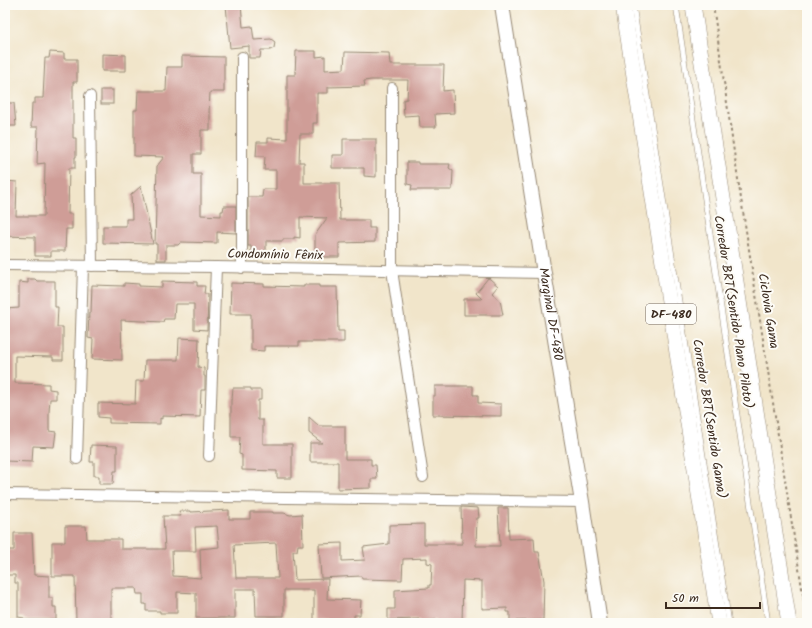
<svg xmlns="http://www.w3.org/2000/svg" width="812" height="628" font-family="Kalam,sans-serif">
<rect width="100%" height="100%" fill="#fdfcf7"/>
<filter id="ink" filterUnits="userSpaceOnUse"><feTurbulence type="fractalNoise" baseFrequency=".025" numOctaves="2"/><feDisplacementMap in="SourceGraphic" scale="8" xChannelSelector="R" yChannelSelector="G"/><feConvolveMatrix kernelMatrix="1 2 1 2 8 2 1 2 1" color-interpolation-filters="sRGB"/></filter>
<filter id="wash" filterUnits="userSpaceOnUse"><feTurbulence type="fractalNoise" baseFrequency=".012" numOctaves="4" result="noise"/><feDisplacementMap in="SourceGraphic" scale="16" xChannelSelector="R" yChannelSelector="G"/><feGaussianBlur stdDeviation="0.9" result="paint"/><feColorMatrix in="noise" values="0 0 0 0 0 0 0 0 0 0 0 0 0 0 0 0 0 1.4 0 .05"/><feComposite in="paint" operator="in"/></filter>
<g filter="url(#wash)">
<rect width="100%" height="100%" fill="#f1e5ca"/>
<g id="blocks">
<!-- building -->
<g fill="#cf9d97" fill-rule="evenodd">
<polygon points="226,5 241,5 243,27 252,26 254,40 271,39 275,42 274,48 270,50 261,50 260,58 249,58 249,46 230,48"/>
<polygon points="296,51 316,51 316,57 325,56 325,70 344,69 345,52 389,53 390,65 444,65 443,91 453,90 454,113 435,114 436,127 420,127 419,115 404,116 403,100 407,99 408,80 371,80 364,81 365,86 328,87 328,93 317,93 317,123 313,123 313,134 300,134 299,162 304,162 304,183 339,183 340,220 369,220 369,228 375,228 375,242 339,243 339,257 315,257 315,235 327,218 300,217 300,238 294,237 294,239 283,239 283,241 266,241 266,255 251,255 251,246 248,246 248,197 262,197 263,189 276,189 276,170 264,170 265,156 256,156 257,142 268,142 268,138 287,139 287,75 295,75"/>
<polygon points="50,52 64,53 64,59 77,59 77,82 73,82 73,138 76,138 76,157 75,157 75,168 69,168 68,214 72,214 72,229 66,229 65,251 51,251 51,256 35,256 35,237 5,236 5,181 17,182 16,216 44,216 45,163 37,164 38,127 31,127 32,103 35,103 35,98 43,98 45,58 49,58"/>
<polygon points="102,54 126,55 126,71 102,71"/>
<polygon points="182,56 224,57 224,92 210,92 209,113 210,113 210,130 201,130 201,154 193,154 193,174 201,174 201,215 221,216 221,211 223,211 224,206 236,206 236,233 217,232 217,243 181,242 178,245 166,245 166,260 157,260 157,244 155,244 157,166 164,157 134,156 134,110 137,110 138,91 166,91 167,67 182,67"/>
<rect x="101" y="90" width="12" height="14"/>
<polygon points="5,103 14,103 16,126 5,126"/>
<polygon points="343,139 376,139 376,177 364,176 364,168 332,168 332,155 343,155"/>
<polygon points="407,162 418,162 418,164 450,164 449,168 453,171 452,190 411,190 412,185 407,184"/>
<polygon points="141,186 153,244 103,243 103,226 126,226 126,219 132,219 131,195"/>
<polygon points="488,278 490,279 498,286 492,293 500,300 503,315 464,315 464,299 482,299 476,293"/>
<polygon points="28,279 35,279 37,281 55,281 55,307 58,307 57,327 63,327 63,360 53,360 53,357 15,356 15,383 49,384 49,389 56,390 56,399 50,399 49,412 49,431 56,432 54,447 33,446 32,462 5,461 5,309 19,308 19,282 28,283"/>
<polygon points="162,281 197,282 197,286 205,286 204,294 208,294 207,330 194,329 194,304 175,304 174,319 164,319 163,322 121,320 122,360 92,359 93,339 88,338 89,312 91,312 92,285 124,286 124,283 139,284 139,286 162,287"/>
<polygon points="231,283 264,284 264,286 304,287 304,285 319,285 319,287 337,287 338,331 344,331 344,342 299,342 299,346 264,346 264,351 251,350 251,314 230,314"/>
<polygon points="179,338 199,339 198,367 204,368 204,376 205,376 205,390 201,390 200,417 162,416 162,419 160,418 160,424 109,423 109,418 98,417 98,403 135,404 136,381 144,381 145,360 178,360"/>
<polygon points="435,386 473,386 473,395 478,395 478,403 501,404 501,416 433,415 433,396 435,396"/>
<polygon points="233,388 251,388 251,390 261,390 261,400 258,400 258,420 263,420 263,444 292,444 292,478 277,478 277,471 242,470 242,455 239,454 240,437 231,437 231,399 232,399"/>
<polygon points="309,417 319,426 345,426 345,459 371,459 371,465 376,465 377,479 371,479 371,488 338,489 338,462 310,462 310,443 322,443 309,433"/>
<polygon points="91,445 117,446 117,471 114,471 113,484 99,484 99,476 94,476 94,462 90,462"/>
<polygon points="461,507 478,508 479,518 477,518 476,546 500,546 498,508 508,508 509,539 534,538 535,552 539,552 544,581 543,620 510,621 510,612 507,612 507,608 482,609 482,581 463,580 462,623 436,623 436,620 419,621 419,619 388,620 388,609 395,609 395,590 429,588 429,585 431,585 432,564 427,563 427,558 403,559 402,580 362,579 361,576 321,578 319,544 342,543 342,561 365,560 363,547 389,544 389,525 424,524 424,544 462,544"/>
<path d="M229,510V519H250V512H273V513H284L290,515L302,514L303,545H298L297,551H293L295,580L328,579L327,599L361,600L360,615H354V620H314V590H284V616H256L255,589H235V618H196V593L177,592V613H160V611H146V604H143V594H137L136,588H111V622H76L75,576H52V542H65V526H86L87,539H121V549H165L163,516H181L179,511H191V512ZM217,526L219,547L200,549L201,578L173,576L172,551H196L195,527ZM276,543L278,578H236L234,545Z"/>
<polygon points="14,533 32,533 34,575 49,576 49,598 53,598 53,607 56,607 56,620 24,620 24,618 18,617 18,583 15,583 15,575 5,575 5,550 14,550"/>
</g>
</g>
</g>
<g filter="url(#ink)">
<use href="#blocks" fill-opacity="0" stroke="#968874" stroke-width="1"/>
<g fill="none" stroke-linecap="round" stroke-linejoin="round">
<defs>
<g id="lane">
<polyline points="633,5 729,623"/>
<polyline points="676,5 768,623"/>
</g>
<g id="street">
<polyline points="392,88 392,270 423,477"/>
<polyline points="90,96 92,266"/>
<polyline points="5,265 216,267 544,273"/>
<polyline points="242,268 242,57"/>
<polyline points="209,456 216,267"/>
<polyline points="77,459 83,266"/>
<polyline points="5,494 582,502"/>
</g>
<g id="secondary">
<path id="s1" d="M502,5L544,273L582,502L600,623"/>
</g>
<g id="primary">
<polyline points="623,5 719,623"/>
<polyline points="693,5 789,623"/>
</g>
</defs>
<!-- lane casing -->
<use href="#lane" stroke="#968874" stroke-width="6"/>
<!-- street casing -->
<use href="#street" stroke="#968874" stroke-width="12"/>
<!-- secondary casing -->
<use href="#secondary" stroke="#968874" stroke-width="16"/>
<!-- primary casing -->
<use href="#primary" stroke="#968874" stroke-width="16"/>
<!-- path -->
<polyline stroke="#968874" stroke-width="2" stroke-dasharray="3 3" stroke-linecap="butt" points="713,5 737,173 807,620"/>
<!-- lane -->
<use href="#lane" stroke="#fff" stroke-width="5"/>
<!-- street -->
<use href="#street" stroke="#fff" stroke-width="10"/>
<!-- secondary -->
<use href="#secondary" stroke="#fff" stroke-width="14"/>
<!-- primary -->
<use href="#primary" stroke="#fff" stroke-width="15"/>
</g>
</g>
<g text-anchor="middle" dominant-baseline="central" stroke-width="4" stroke-linejoin="round" paint-order="stroke">
<!-- shield labels -->
<rect fill="#fdfcf7" stroke="#75695f" stroke-width="1" x="646" y="304" width="50" height="20" rx="3"/>
<g font-size="12" font-weight="bold" fill="#3b2a1e">
<text x="671" y="314">DF-480</text>
</g>
<!-- street labels -->
<g font-size="13" fill="#3b2a1e" stroke="#fdfcf7">
<text transform="translate(275 255) rotate(1)">Condomínio Fênix</text>
<text transform="translate(768 311) rotate(81)">Ciclovia Gama</text>
<text transform="translate(733 312) rotate(81)">Corredor BRT(Sentido Plano Piloto)</text>
<text stroke="none"><textPath href="#s1" startOffset="313">Marginal DF-480</textPath></text>
<text transform="translate(709 419) rotate(81)">Corredor BRT(Sentido Gama)</text>
</g>
</g>
<!-- margin -->
<rect width="812" height="628" fill="none" stroke="#fdfcf7" stroke-width="20"/>
<!-- scale -->
<path d="M666 602v6h94v-6" fill="none" stroke="#3b2a1e" stroke-width="2"/>
<text x="672" y="602" font-size="12" fill="#3b2a1e" stroke="#fdfcf7" stroke-width="3" paint-order="stroke">50 m</text>
</svg>
